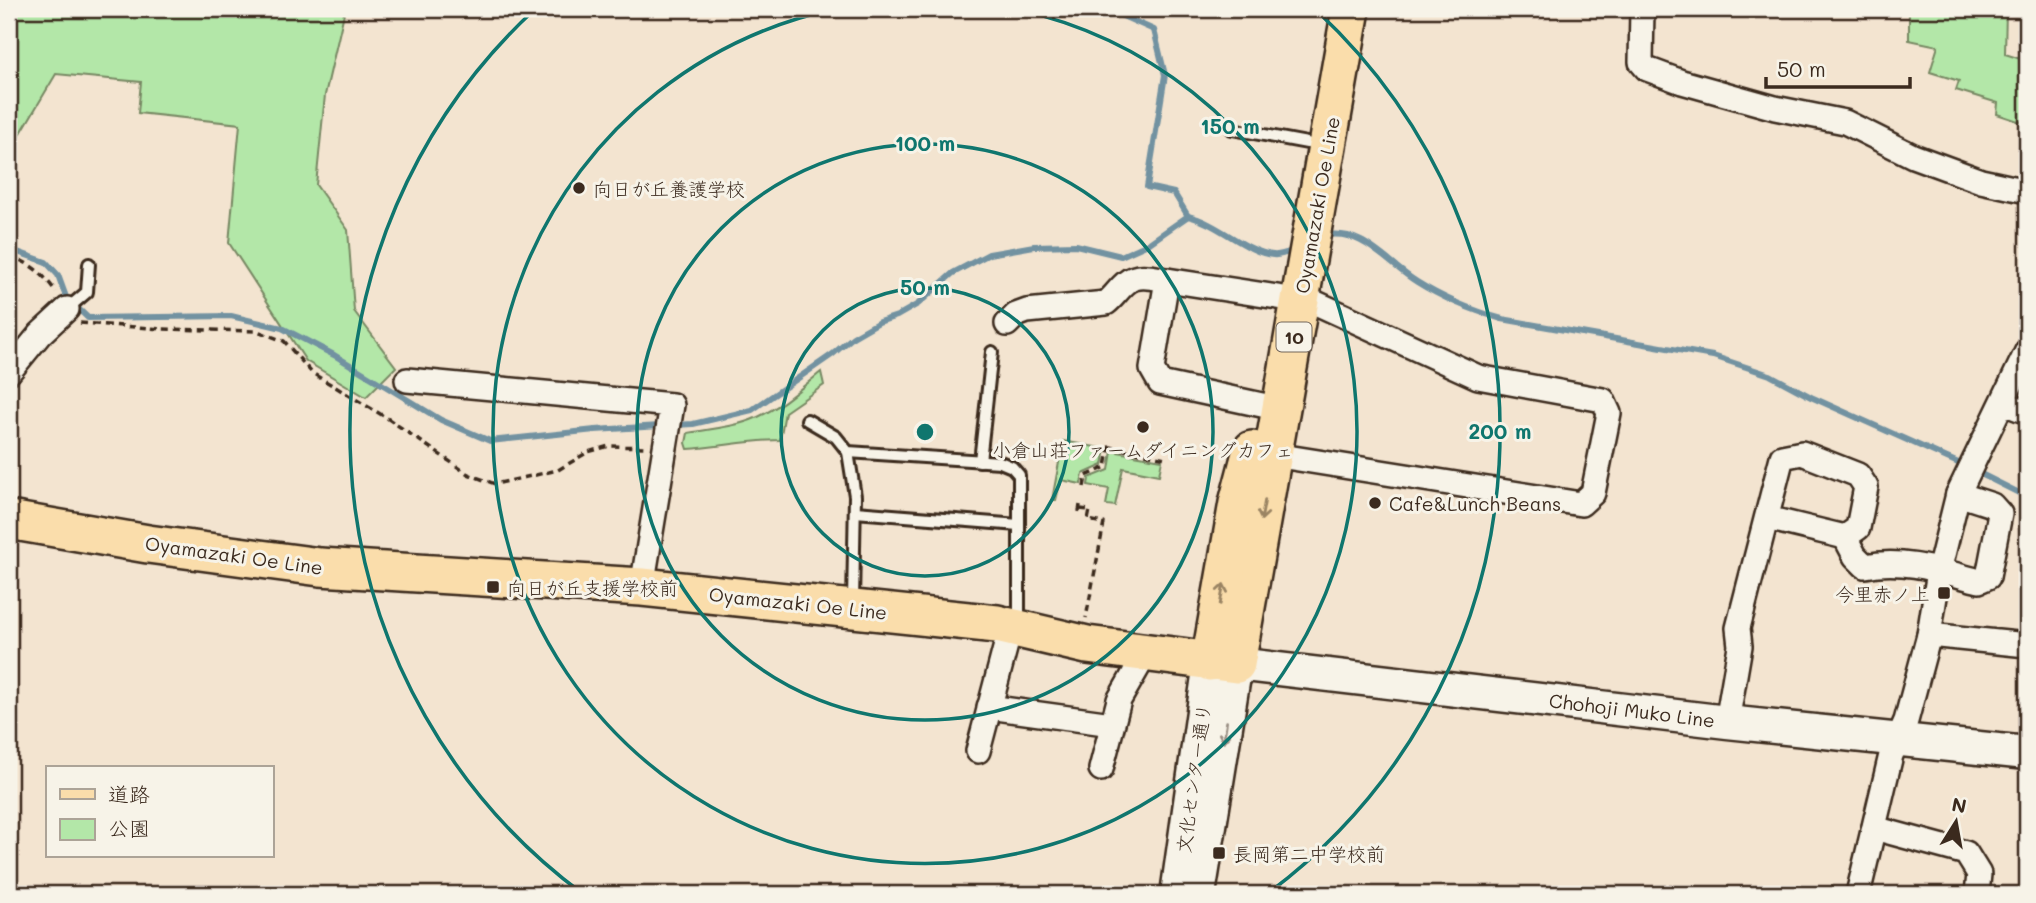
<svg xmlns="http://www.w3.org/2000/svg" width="2036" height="903" font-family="Mali,'Klee One',sans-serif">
<rect width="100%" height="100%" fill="#f3e4d0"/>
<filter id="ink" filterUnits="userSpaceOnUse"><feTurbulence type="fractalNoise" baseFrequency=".0143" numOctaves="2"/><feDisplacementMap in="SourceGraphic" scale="14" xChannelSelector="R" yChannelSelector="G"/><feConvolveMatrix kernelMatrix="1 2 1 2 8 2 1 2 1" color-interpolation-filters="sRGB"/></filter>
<g filter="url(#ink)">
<!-- green -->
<g fill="#b3e7a8" stroke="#778863" stroke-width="2">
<polygon points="9,9 345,9 325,95 316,185 348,230 354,311 396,367 366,397 306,361 229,243 240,124 138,113 141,82 56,74 9,153"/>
<polygon points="1909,9 2006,9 2005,54 2027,61 2027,124 1997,114 1998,103 1956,90 1959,81 1930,72 1938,46 1909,40"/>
<path d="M821,372L824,385L785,412L780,440C749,440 719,447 688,449L686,443L688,433C712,429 736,427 758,417C782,406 801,388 821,372Z"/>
<polygon points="1063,441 1106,449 1103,465 1083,474 1081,484 1061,480 1056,500 1052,500"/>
<polygon points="1112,451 1162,460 1159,475 1123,468 1115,506 1106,505 1109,489 1088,485 1089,478 1109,470"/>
</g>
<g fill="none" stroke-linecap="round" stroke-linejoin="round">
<!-- stream -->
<g stroke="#7292a1" stroke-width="6">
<polyline points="1006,9 1023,14 1078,9"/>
<polyline points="1107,9 1154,30 1165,75 1147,187 1174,193 1188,216"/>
<path d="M1323,236C1363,227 1386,263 1417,282C1444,299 1471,310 1502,319L1713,356L1770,375L1811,397L1965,466"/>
<path d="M9,249L46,262L58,275L66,297L88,318L231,316L282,328L334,355L441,420L490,441L595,430L693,424L752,410L833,354L853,337L879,322L897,316L918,304L953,273L989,254L1034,246L1076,245L1121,256L1148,244L1188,216C1218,223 1247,253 1273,255C1280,256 1289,252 1294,250"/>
<polyline points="1975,471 2027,497"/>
</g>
<defs>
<g id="lane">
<polyline points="1232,129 1307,143"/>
<polyline points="67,309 87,292 89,264"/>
<polyline points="807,420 836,437 848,452 1000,462 1012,467 1019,475 1019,613 1015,624"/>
<polyline points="848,452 855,496 853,602"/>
<polyline points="980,461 992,352"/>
<polyline points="855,512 1019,525"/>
</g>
<g id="street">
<polyline points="1642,9 1641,62 1647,69 1682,82 1775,108 1845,122 1913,156 1981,181 2027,191"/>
<path d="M1007,324L1016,315L1027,311L1106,303C1114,297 1119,288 1127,282C1138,273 1154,278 1167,280"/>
<polyline points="9,372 40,334 67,309"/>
<polyline points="407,380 672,405 642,587"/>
<polyline points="2003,403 2027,412"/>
<polyline points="1262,453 1581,504 1593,493 1609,413 1603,400 1478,377 1316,303 1167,280 1152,369 1160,383 1262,405"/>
<path d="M1767,518L1845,537L1855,556L1865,566C1904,558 1941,571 1979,581L1988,577L2000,514L1992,505L1958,494"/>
<polyline points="1929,635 2027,645"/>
<polyline points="989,707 1112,724"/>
<polyline points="1727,722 1740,646 1738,628 1782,457 1802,453 1858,475 1866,487 1858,528 1845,537"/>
<polyline points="978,751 1007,641 1013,627"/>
<polyline points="1101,769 1119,700 1146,653"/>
<polyline points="1874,828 1966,853 1979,874 1977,894"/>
<polyline points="1858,894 1891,755 1906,721 1929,635 1939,571 1958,494 2027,351"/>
</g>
<g id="secondary">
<polyline points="1177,894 1210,662"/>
<polyline points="1199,894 1236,664 1727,722 2027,753"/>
</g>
<g id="primary">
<polyline points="9,520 148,544 320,567 642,587 997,624 1087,645 1236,664 1351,9"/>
<polyline points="1210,662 1238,503 1252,450"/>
</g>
</defs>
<!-- lane casing -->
<use href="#lane" stroke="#3b2a1e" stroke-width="16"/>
<!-- street casing -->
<use href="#street" stroke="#3b2a1e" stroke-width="28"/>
<!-- secondary casing -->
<use href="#secondary" stroke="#3b2a1e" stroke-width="37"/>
<!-- primary casing -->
<use href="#primary" stroke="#3b2a1e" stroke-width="42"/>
<!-- path -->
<g stroke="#3b2a1e" stroke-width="3.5" stroke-dasharray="7 5" stroke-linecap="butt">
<path d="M9,257C30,261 45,276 56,292"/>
<polyline points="80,323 163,329 257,331 284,341 312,373 387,418 468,474 495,484 558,470 588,452 609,446 646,447"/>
<polyline points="1110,447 1166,458"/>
<polyline points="1084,487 1086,476 1106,467 1110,444"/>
<polyline points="1080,509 1090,510 1088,520 1104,523 1086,618"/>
<polyline points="1079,512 1080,505"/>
</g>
<!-- lane -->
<use href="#lane" stroke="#f7f3e8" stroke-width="10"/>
<!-- street -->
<use href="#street" stroke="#f7f3e8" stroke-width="23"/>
<!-- secondary -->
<use href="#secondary" stroke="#f7f3e8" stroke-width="32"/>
<!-- primary -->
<use href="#primary" stroke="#faddab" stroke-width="37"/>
</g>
<!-- one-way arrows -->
<defs><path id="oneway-shaft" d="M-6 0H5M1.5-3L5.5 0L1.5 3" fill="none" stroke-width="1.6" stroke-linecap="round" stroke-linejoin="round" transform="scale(1.75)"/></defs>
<g stroke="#9a8464">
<use href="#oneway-shaft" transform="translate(1263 510) rotate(100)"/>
<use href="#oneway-shaft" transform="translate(1222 594) rotate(-80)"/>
</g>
<use stroke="#998e83" href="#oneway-shaft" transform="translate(1225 732) rotate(99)"/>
</g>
<!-- distance rings -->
<g fill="none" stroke="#0f766e" stroke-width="3.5">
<circle cx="925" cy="432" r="144"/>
<circle cx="925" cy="432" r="288"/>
<path d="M1015 9A432 432 0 1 1 835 9"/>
<path d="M583 894A575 575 0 0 1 533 11M1317 11A575 575 0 0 1 1267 894"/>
</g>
<!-- markers -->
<g fill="#3b2a1e" stroke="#f7f3e8" stroke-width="2.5">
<circle cx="579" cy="188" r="7"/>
<circle cx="1143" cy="427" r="7"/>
<circle cx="1375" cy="503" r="7"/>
<rect x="486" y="580" width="14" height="14" rx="3.5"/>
<rect x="1937" y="586" width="14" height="14" rx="3.5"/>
<rect x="1212" y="846" width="14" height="14" rx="3.5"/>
</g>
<g text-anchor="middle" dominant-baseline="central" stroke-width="6" stroke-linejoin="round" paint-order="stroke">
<!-- shield labels -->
<rect fill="#f7f3e8" stroke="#73665b" stroke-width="2" x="1276.5" y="322.5" width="35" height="29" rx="5"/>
<g font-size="18" font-weight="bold" fill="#3b2a1e">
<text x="1294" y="337">10</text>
</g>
<!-- poi labels -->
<g font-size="19" fill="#3b2a1e" stroke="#f7f3e8" text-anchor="start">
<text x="593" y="188">向日が丘養護学校</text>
<text x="1143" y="449" text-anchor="middle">小倉山荘ファームダイニングカフェ</text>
<text x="1389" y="503">Cafe&amp;Lunch Beans</text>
<text x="507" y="587">向日が丘支援学校前</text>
<text x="1930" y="593" text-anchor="end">今里赤ノ上</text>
<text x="1233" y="853">長岡第二中学校前</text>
</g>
<!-- street labels -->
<g font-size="19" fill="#3b2a1e" stroke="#f7f3e8">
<text transform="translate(1317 205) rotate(-80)">Oyamazaki Oe Line</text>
<text transform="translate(234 555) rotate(8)">Oyamazaki Oe Line</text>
<text transform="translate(798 603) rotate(6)">Oyamazaki Oe Line</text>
<text transform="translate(1632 710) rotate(7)">Chohoji Muko Line</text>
<text transform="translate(1193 778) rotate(-82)">文化センター通り</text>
</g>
</g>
<circle cx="925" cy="432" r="10" fill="#0f766e" stroke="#f7f3e8" stroke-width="3.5"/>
<g font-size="21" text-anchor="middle" font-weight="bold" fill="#0f766e" stroke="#f7f3e8" stroke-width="6" stroke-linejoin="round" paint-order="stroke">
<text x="1230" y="134">150 m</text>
<text x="925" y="151">100 m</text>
<text x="925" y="295">50 m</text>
<text x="1500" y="439">200 m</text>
</g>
<!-- margin -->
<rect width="2036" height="903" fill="none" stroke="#f7f3e8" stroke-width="35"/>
<rect x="18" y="18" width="2001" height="868" fill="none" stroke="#3b2a1e" stroke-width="2.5" filter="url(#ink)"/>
<!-- legend -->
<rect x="46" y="766" width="228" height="91" fill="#f7f3e8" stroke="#aca397" stroke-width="2"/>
<rect x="60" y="789" width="35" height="10" fill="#faddab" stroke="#aca397" stroke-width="2"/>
<text x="108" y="802" font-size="21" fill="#3b2a1e">道路</text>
<rect x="60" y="819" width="35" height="21" fill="#b3e7a8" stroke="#aca397" stroke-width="2"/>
<text x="108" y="836" font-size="21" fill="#3b2a1e">公園</text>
<!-- north arrow -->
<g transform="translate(1956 822) rotate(11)" stroke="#f7f3e8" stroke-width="5" paint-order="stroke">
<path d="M0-5L12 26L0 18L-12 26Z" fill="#3b2a1e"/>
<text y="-10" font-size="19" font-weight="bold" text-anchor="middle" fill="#3b2a1e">N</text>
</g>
<!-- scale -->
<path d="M1766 77v10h144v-10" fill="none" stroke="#3b2a1e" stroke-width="3.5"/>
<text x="1777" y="77" font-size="21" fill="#3b2a1e" stroke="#f7f3e8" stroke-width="5" paint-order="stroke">50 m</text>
</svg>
